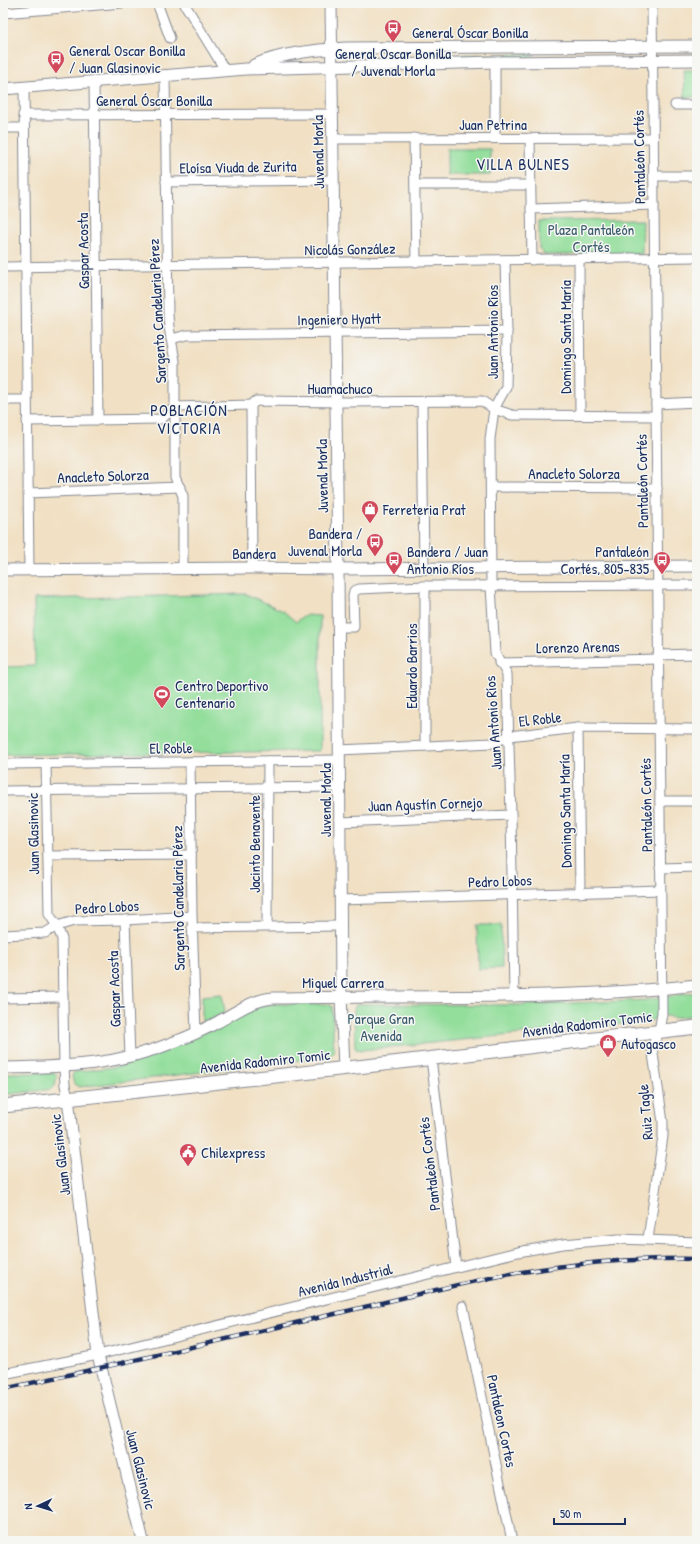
<svg xmlns="http://www.w3.org/2000/svg" width="700" height="1544" font-family="'Patrick Hand',sans-serif">
<rect width="100%" height="100%" fill="#f6f6f2"/>
<filter id="ink" filterUnits="userSpaceOnUse"><feTurbulence type="fractalNoise" baseFrequency=".025" numOctaves="2"/><feDisplacementMap in="SourceGraphic" scale="8" xChannelSelector="R" yChannelSelector="G"/><feConvolveMatrix kernelMatrix="1 2 1 2 8 2 1 2 1" color-interpolation-filters="sRGB"/></filter>
<filter id="wash" filterUnits="userSpaceOnUse"><feTurbulence type="fractalNoise" baseFrequency=".012" numOctaves="4" result="noise"/><feDisplacementMap in="SourceGraphic" scale="16" xChannelSelector="R" yChannelSelector="G"/><feGaussianBlur stdDeviation="0.9" result="paint"/><feColorMatrix in="noise" values="0 0 0 0 0 0 0 0 0 0 0 0 0 0 0 0 0 1.4 0 .05"/><feComposite in="paint" operator="in"/></filter>
<g filter="url(#wash)">
<rect width="100%" height="100%" fill="#f1e0c3"/>
<!-- green -->
<g fill="#93de9b" stroke="#57867c">
<polygon points="536,54 529,58 452,60 453,55"/>
<polygon points="684,70 697,70 697,97 685,97"/>
<rect x="447" y="149" width="43" height="26"/>
<polygon points="643,220 642,254 545,255 539,249 539,221"/>
<polygon points="246,594 283,611 296,622 305,615 320,616 320,751 3,755 3,667 35,666 34,599"/>
<polygon points="477,925 501,925 502,968 478,969"/>
<path d="M697,992V1015L672,1018C666,1014 656,1016 651,1021L362,1050L356,1049L355,1047L354,1010L355,1006L358,1004L520,1005L646,1000Z"/>
<polygon points="222,994 225,1012 205,1023 202,1021 202,996"/>
<polygon points="273,1004 327,1004 332,1006 334,1051 332,1054 326,1057 79,1087 74,1084 72,1076 74,1072 121,1066 155,1055 243,1014 261,1006"/>
<polygon points="3,1073 55,1073 57,1075 55,1086 52,1089 3,1095"/>
</g>
</g>
<g filter="url(#ink)">
<g fill="none" stroke-linecap="round" stroke-linejoin="round">
<defs>
<g id="minor">
<polyline points="157,3 170,38"/>
<polyline points="184,3 225,70"/>
<polyline points="3,13 122,3"/>
<polyline points="165,75 168,315 169,327 175,361 175,477 183,496 183,568"/>
<polyline points="94,81 98,420"/>
<polyline points="24,87 29,570"/>
<polyline points="675,105 697,105"/>
<polyline points="23,115 332,114"/>
<polyline points="3,128 24,128"/>
<polyline points="414,138 416,262"/>
<polyline points="495,138 495,62"/>
<polyline points="530,138 532,260"/>
<polyline points="333,139 653,138"/>
<polyline points="654,176 697,176"/>
<polyline points="166,182 333,180"/>
<polyline points="415,185 530,185"/>
<polyline points="531,209 654,205"/>
<polyline points="579,259 580,415"/>
<polyline points="505,261 507,331 506,387 494,409 490,439 491,586 495,653 507,674 511,815 514,997"/>
<polyline points="3,267 697,257"/>
<polyline points="171,339 187,335 507,331"/>
<polyline points="3,400 27,400"/>
<polyline points="422,402 424,569"/>
<polyline points="656,404 697,402"/>
<polyline points="251,405 252,568"/>
<polyline points="27,421 161,419 175,407 251,405 256,401 342,402 482,401 494,409 512,415 656,416"/>
<polyline points="491,487 657,488"/>
<polyline points="28,493 180,487"/>
<polyline points="425,586 425,746"/>
<polyline points="339,627 354,627 353,596 354,591 359,589 425,586 697,585"/>
<polyline points="658,655 697,654"/>
<polyline points="499,663 658,659"/>
<polyline points="578,728 580,893"/>
<polyline points="339,750 493,743 509,736 578,728 697,729"/>
<polyline points="190,762 192,916 196,1033"/>
<polyline points="46,763 49,914 57,926 62,939 64,1067 65,1085 68,1098"/>
<polyline points="3,764 339,760"/>
<polyline points="3,791 339,787"/>
<polyline points="660,801 697,801"/>
<polyline points="340,822 511,815"/>
<polyline points="48,856 191,855"/>
<polyline points="660,868 697,867"/>
<polyline points="340,900 660,890"/>
<polyline points="125,920 130,1057"/>
<polyline points="267,926 268,761"/>
<polyline points="192,928 340,926"/>
<polyline points="3,935 45,933 57,926 74,921 125,920 192,916"/>
<polyline points="3,998 63,997"/>
<polyline points="431,1058 456,1267"/>
<polyline points="648,1239 663,1136 663,1122 652,1047 659,1031 662,1014 652,3"/>
<polyline points="463,1306 512,1541"/>
<polyline points="3,1374 98,1355 518,1252 563,1244 619,1239 697,1242"/>
</g>
<g id="tertiary">
<polyline points="331,3 338,569 341,996 344,1068"/>
<path d="M254,65C283,53 314,50 346,48L697,46"/>
<polyline points="3,89 246,69 495,62 697,60"/>
<polyline points="3,570 252,568 338,569 697,566"/>
<path d="M3,1068C66,1067 117,1066 177,1041C191,1036 205,1029 218,1022C236,1012 252,1000 273,998C415,995 556,1001 697,985"/>
<polyline points="68,1098 98,1355 143,1541"/>
</g>
<polyline id="secondary" points="3,1106 375,1065 697,1027"/>
</defs>
<!-- minor casing -->
<use href="#minor" stroke="#868890" stroke-width="11"/>
<!-- tertiary casing -->
<use href="#tertiary" stroke="#868890" stroke-width="13"/>
<!-- secondary casing -->
<use href="#secondary" stroke="#868890" stroke-width="15"/>
<!-- minor -->
<use href="#minor" stroke="#fff" stroke-width="9"/>
<!-- tertiary -->
<use href="#tertiary" stroke="#fff" stroke-width="11"/>
<!-- secondary -->
<use href="#secondary" stroke="#fff" stroke-width="13"/>
<defs>
<path id="rail" d="M3,1389C117,1365 230,1338 343,1312C400,1299 458,1283 516,1273C576,1263 637,1258 697,1259"/>
</defs>
<!-- rail casing -->
<use href="#rail" stroke="#1b2f5e" stroke-width="4.5"/>
<!-- rail -->
<use href="#rail" stroke="#f6f6f2" stroke-width="3" stroke-dasharray="9" stroke-linecap="butt"/>
</g>
</g>
<!-- icons -->
<defs>
<symbol id="bus-pin" viewBox="-11 -11 22 30"><path d="M0 17L-7.5 6A9.5 9.5 0 1 1 7.5 6Z" fill="#d1495b" stroke="#f6f6f2"/><path d="M-5-6H5V4H4V6H2V4H-2V6H-4V4H-5ZM-3.5-4V0h7V-4ZM-3.5 1.2v1.5H-2V1.2ZM2 1.2v1.5H3.5V1.2Z" fill="#fff"/></symbol>
<symbol id="shop-pin" viewBox="-11 -11 22 30"><path d="M0 17L-7.5 6A9.5 9.5 0 1 1 7.5 6Z" fill="#d1495b" stroke="#f6f6f2"/><path d="M-5-2.5h2.3a2.7 3.5 0 0 1 5.4 0H5L5.5 6h-11ZM-1.5-2.5h3a1.5 2.3 0 0 0-3 0Z" fill="#fff"/></symbol>
<symbol id="stadium-pin" viewBox="-11 -11 22 30"><path d="M0 17L-7.5 6A9.5 9.5 0 1 1 7.5 6Z" fill="#d1495b" stroke="#f6f6f2"/><path d="M0-5a6.5 5 0 1 0 0 10a6.5 5 0 1 0 0-10ZM-3.5-1.8h7v3.6h-7Z" fill="#fff"/></symbol>
<symbol id="civic-pin" viewBox="-11 -11 22 30"><path d="M0 17L-7.5 6A9.5 9.5 0 1 1 7.5 6Z" fill="#d1495b" stroke="#f6f6f2"/><path d="M-.6-6.5H3V-4.5H.6V-3L4-1V1h2V6H-6V1h2V-1L-.6-3ZM-1.2 2.5V6h2.4V2.5Z" fill="#fff"/></symbol>
</defs>
<g fill-rule="evenodd">
<use href="#bus-pin" x="383" y="18" width="20" height="27"/>
<use href="#bus-pin" x="46" y="49" width="20" height="27"/>
<use href="#shop-pin" x="360" y="499" width="20" height="27"/>
<use href="#bus-pin" x="365" y="532" width="20" height="27"/>
<use href="#bus-pin" x="384" y="550" width="20" height="27"/>
<use href="#bus-pin" x="652" y="550" width="20" height="27"/>
<use href="#stadium-pin" x="152" y="684" width="20" height="27"/>
<use href="#shop-pin" x="598" y="1033" width="20" height="27"/>
<use href="#civic-pin" x="178" y="1142" width="20" height="27"/>
</g>
<g text-anchor="middle" dominant-baseline="central" stroke-width="3" stroke-linejoin="round" paint-order="stroke">
<!-- street labels -->
<g font-size="15" fill="#1b2f5e" stroke="#f6f6f2">
<text x="470" y="32">General Óscar Bonilla</text>
<text x="154" y="100">General Óscar Bonilla</text>
<text x="493" y="124">Juan Petrina</text>
<text transform="translate(318 152) rotate(-91)">Juvenal Morla</text>
<text transform="translate(639 157) rotate(-91)">Pantaleón Cortés</text>
<text transform="translate(238 167) rotate(-1)">Eloísa Viuda de Zurita</text>
<text transform="translate(350 249) rotate(-1)">Nicolás González</text>
<text transform="translate(83 251) rotate(-91)">Gaspar Acosta</text>
<text transform="translate(157 311) rotate(-93)">Sargento Candelaria Pérez</text>
<text transform="translate(339 319) rotate(-1)">Ingeniero Hyatt</text>
<text transform="translate(492 332) rotate(-90)">Juan Antonio Ríos</text>
<text transform="translate(565 337) rotate(-90)">Domingo Santa María</text>
<text x="340" y="388">Huamachuco</text>
<text x="574" y="473">Anacleto Solorza</text>
<text transform="translate(103 476) rotate(-2)">Anacleto Solorza</text>
<text transform="translate(322 476) rotate(-91)">Juvenal Morla</text>
<text transform="translate(642 481) rotate(-91)">Pantaleón Cortés</text>
<text x="254" y="553">Bandera</text>
<text transform="translate(578 647) rotate(-1)">Lorenzo Arenas</text>
<text transform="translate(411 666) rotate(-90)">Eduardo Barrios</text>
<text transform="translate(540 719) rotate(-6)">El Roble</text>
<text transform="translate(493 723) rotate(-94)">Juan Antonio Ríos</text>
<text transform="translate(171 748) rotate(-1)">El Roble</text>
<text transform="translate(325 800) rotate(-90)">Juvenal Morla</text>
<text transform="translate(425 804) rotate(-2)">Juan Agustín Cornejo</text>
<text transform="translate(646 805) rotate(-91)">Pantaleón Cortés</text>
<text transform="translate(565 811) rotate(-91)">Domingo Santa María</text>
<text transform="translate(33 834) rotate(-91)">Juan Glasinovic</text>
<text transform="translate(254 844) rotate(-90)">Jacinto Benavente</text>
<text transform="translate(500 881) rotate(-2)">Pedro Lobos</text>
<text transform="translate(178 898) rotate(-91)">Sargento Candelaria Pérez</text>
<text transform="translate(107 907) rotate(-3)">Pedro Lobos</text>
<text x="343" y="982">Miguel Carrera</text>
<text transform="translate(114 989) rotate(-92)">Gaspar Acosta</text>
<text transform="translate(587 1024) rotate(-7)">Avenida Radomiro Tomic</text>
<text transform="translate(265 1061) rotate(-6)">Avenida Radomiro Tomic</text>
<text transform="translate(645 1112) rotate(-95)">Ruiz Tagle</text>
<text transform="translate(60 1155) rotate(-97)">Juan Glasinovic</text>
<text transform="translate(429 1164) rotate(-97)">Pantaleón Cortés</text>
<text transform="translate(345 1280) rotate(-14)">Avenida Industrial</text>
<text transform="translate(502 1421) rotate(78)">Pantaleon Cortes</text>
<text transform="translate(141 1469) rotate(76)">Juan Glasinovic</text>
</g>
<!-- poi labels -->
<g font-size="15" fill="#1b2f5e" stroke="#f6f6f2" text-anchor="start">
<text x="69" y="50">General Oscar Bonilla<tspan x="69" dy="17">/ Juan Glasinovic</tspan></text>
<text x="393" y="53" text-anchor="middle">General Oscar Bonilla<tspan x="393" dy="17">/ Juvenal Morla</tspan></text>
<text x="383" y="509">Ferreteria Prat</text>
<text x="362" y="533" text-anchor="end">Bandera /<tspan x="362" dy="17">Juvenal Morla</tspan></text>
<text x="407" y="551">Bandera / Juan<tspan x="407" dy="17">Antonio Ríos</tspan></text>
<text x="649" y="551" text-anchor="end">Pantaleón<tspan x="649" dy="17">Cortés, 805-835</tspan></text>
<text x="175" y="685">Centro Deportivo<tspan x="175" dy="17">Centenario</tspan></text>
<text x="621" y="1043">Autogasco</text>
<text x="201" y="1152">Chilexpress</text>
</g>
<!-- park labels -->
<g font-size="15" fill="#395b6d" stroke="#f6f6f2">
<text x="591" y="229">Plaza Pantaleón<tspan x="591" dy="17">Cortés</tspan></text>
<text x="381" y="1018">Parque Gran<tspan x="381" dy="17">Avenida</tspan></text>
</g>
<!-- neighbourhood labels -->
<g font-size="16" letter-spacing="1" fill="#1b2f5e" stroke="#f6f6f2">
<text x="523" y="164">VILLA BULNES</text>
<text x="189" y="410">POBLACIÓN<tspan x="189" dy="18">VICTORIA</tspan></text>
</g>
</g>
<!-- margin -->
<rect width="700" height="1544" fill="none" stroke="#f6f6f2" stroke-width="16"/>
<!-- north arrow -->
<g transform="translate(38 1506) rotate(266)" stroke="#f6f6f2" stroke-width="3" paint-order="stroke">
<path d="M0-3L7 15L0 10L-7 15Z" fill="#1b2f5e"/>
<text y="-6" font-size="11" font-weight="bold" text-anchor="middle" fill="#1b2f5e">N</text>
</g>
<!-- scale -->
<path d="M554 1518v6h71v-6" fill="none" stroke="#1b2f5e" stroke-width="2"/>
<text x="560" y="1518" font-size="12" fill="#1b2f5e" stroke="#f6f6f2" stroke-width="3" paint-order="stroke">50 m</text>
</svg>
